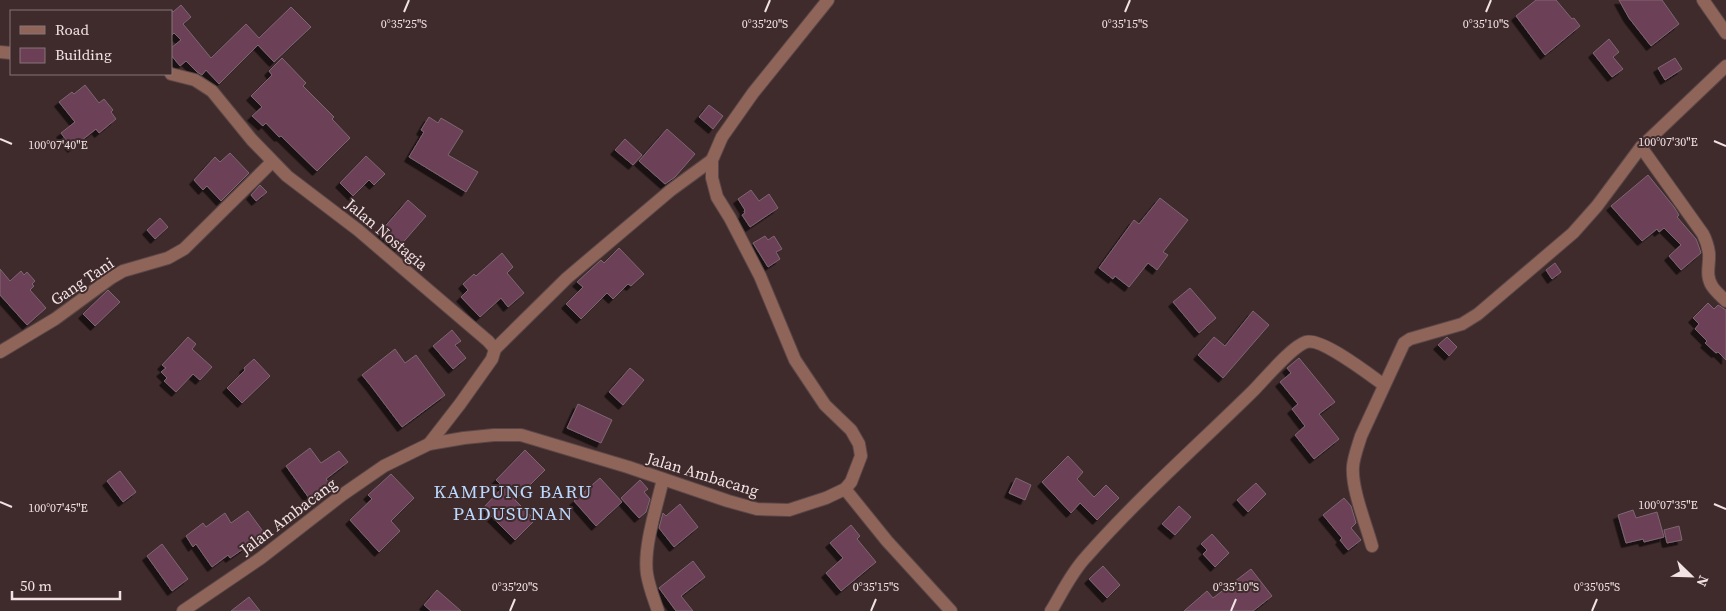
<svg xmlns="http://www.w3.org/2000/svg" width="1726" height="611" font-family="'Source Serif 4',serif">
<defs>
<filter id="shadow"><feDropShadow dx="-4.5" dy="4.5" stdDeviation="0" flood-color="#0009"/></filter>
</defs>
<rect width="100%" height="100%" fill="#3f2a2c"/>
<!-- building -->
<g fill="#6c3f56" stroke="#7d6771" filter="url(#shadow)">
<polygon points="1536,0 1556,0 1572,19 1574,18 1580,26 1545,55 1516,16"/>
<polygon points="1619,0 1662,0 1679,24 1651,46 1629,18"/>
<polygon points="181,5 191,17 183,24 211,58 246,24 259,38 291,7 311,27 274,62 258,45 219,84 206,70 202,75 197,72 186,61 180,66 171,55 171,48 181,40 174,33 171,36 171,10 173,12"/>
<polygon points="1609,39 1619,52 1613,57 1623,69 1612,77 1593,53"/>
<polygon points="282,58 306,83 303,86 334,117 332,119 350,138 317,171 281,136 279,137 266,123 263,126 252,116 262,107 251,96 272,75 269,71"/>
<polygon points="1675,58 1682,69 1665,80 1658,68"/>
<polygon points="85,85 99,103 104,99 113,110 111,112 116,119 99,133 96,129 72,148 61,133 75,122 59,102 72,92 74,94"/>
<polygon points="709,105 723,116 713,129 699,117"/>
<polygon points="429,117 438,123 441,118 463,131 448,155 478,172 466,192 409,157 424,132 421,130"/>
<polygon points="667,129 695,154 675,177 665,184 639,161"/>
<polygon points="625,139 642,155 633,165 615,150"/>
<polygon points="230,153 249,173 221,201 207,186 203,190 194,180 215,157 220,162"/>
<polygon points="366,156 385,174 374,185 369,180 353,196 340,183"/>
<polygon points="1648,175 1674,207 1679,215 1677,217 1696,239 1698,244 1701,253 1681,270 1669,256 1681,245 1664,228 1659,232 1657,229 1642,241 1611,206"/>
<polygon points="260,185 267,192 256,201 251,195"/>
<polygon points="751,190 759,201 769,194 778,208 750,227 742,215 745,213 744,211 745,210 738,199"/>
<polygon points="1160,198 1188,220 1163,252 1168,255 1157,270 1148,263 1129,287 1115,276 1113,279 1099,268 1134,220 1139,224"/>
<polygon points="408,200 426,216 399,247 381,231"/>
<polygon points="160,218 168,227 155,239 147,230"/>
<polygon points="765,236 768,240 774,236 782,249 776,252 780,259 768,267 753,243"/>
<polygon points="619,248 644,274 631,286 628,284 613,299 607,293 581,319 566,304 583,287 577,282 601,260 604,263"/>
<polygon points="502,253 513,267 507,273 524,293 508,307 501,298 480,317 461,297 468,290 463,284 474,274 476,276"/>
<polygon points="1555,263 1561,272 1552,279 1546,270"/>
<polygon points="0,269 10,281 21,271 24,275 27,272 35,281 32,284 34,286 30,290 46,308 27,325 0,295"/>
<polygon points="1190,288 1216,318 1199,333 1173,302"/>
<polygon points="108,290 120,302 95,326 83,314"/>
<polygon points="1708,303 1714,309 1718,305 1726,310 1726,360 1718,352 1716,353 1705,343 1707,341 1695,329 1699,324 1693,318"/>
<polygon points="1253,311 1269,325 1223,378 1198,355 1214,337 1225,346"/>
<polygon points="452,330 461,341 455,345 466,358 453,369 433,346"/>
<polygon points="188,337 196,344 192,349 212,367 200,380 193,374 176,392 164,381 167,378 161,372 166,368 162,365"/>
<polygon points="1447,337 1457,347 1449,356 1438,345"/>
<polygon points="395,349 405,363 416,355 445,395 402,427 371,386 362,375"/>
<polygon points="1299,358 1335,402 1319,414 1339,439 1314,459 1295,435 1305,426 1292,409 1298,404 1280,382 1291,373 1287,368"/>
<polygon points="254,359 270,376 242,403 227,388 245,370 244,368"/>
<polygon points="630,368 644,380 623,405 609,392"/>
<polygon points="578,404 612,420 601,443 567,428"/>
<polygon points="310,448 321,463 339,451 348,462 326,479 329,483 309,498 286,466"/>
<polygon points="525,450 545,470 515,500 535,520 515,540 483,508 503,487 496,480"/>
<polygon points="1068,456 1083,472 1077,479 1094,497 1106,485 1119,498 1097,520 1080,503 1071,513 1042,482"/>
<polygon points="120,471 136,492 123,502 107,481"/>
<polygon points="391,474 414,498 391,521 400,531 379,552 350,520 372,499 368,495"/>
<polygon points="600,478 622,502 596,526 574,501"/>
<polygon points="1016,478 1031,485 1025,500 1009,493"/>
<polygon points="640,480 648,489 644,492 650,499 646,512 639,518 621,498"/>
<polygon points="1256,483 1266,494 1248,512 1237,500"/>
<polygon points="1344,498 1351,506 1356,523 1351,528 1361,540 1348,550 1340,540 1342,538 1323,515"/>
<polygon points="680,504 698,527 674,547 659,528 663,513 666,516"/>
<polygon points="1179,506 1191,517 1175,535 1162,524"/>
<polygon points="1633,510 1636,518 1657,512 1664,537 1644,542 1643,539 1626,543 1618,515"/>
<polygon points="248,511 265,534 230,558 228,555 212,567 196,544 193,547 186,536 203,523 206,527 225,513 231,523"/>
<polygon points="851,525 860,536 857,539 876,562 841,591 826,573 843,558 830,543"/>
<polygon points="1679,526 1682,540 1667,543 1664,530"/>
<polygon points="1212,534 1229,553 1215,567 1203,554 1207,550 1201,544"/>
<polygon points="162,544 188,579 172,591 147,556"/>
<polygon points="693,561 705,577 681,596 693,611 676,611 659,588"/>
<polygon points="1103,566 1120,585 1107,598 1089,579"/>
<polygon points="1251,569 1272,596 1253,611 1184,611 1207,591 1213,598"/>
<polygon points="437,590 461,611 431,611 424,605"/>
<polygon points="249,597 260,611 231,611"/>
</g>
<g fill="none" stroke-linecap="round" stroke-linejoin="round">
<defs>
<g id="minor">
<polyline points="1703,0 1726,33"/>
<polyline points="0,52 11,53"/>
<polyline points="171,74 195,80 212,91 252,140 287,176 358,230 488,341 495,349 492,359 460,404 429,444"/>
<path d="M1641,147L1703,234C1706,240 1708,246 1709,253C1710,264 1705,275 1712,286C1715,291 1721,296 1726,301"/>
<polyline points="495,349 567,278 671,190 712,160"/>
<polyline points="0,352 55,319 111,278 123,271 168,258 184,249 272,162"/>
<polyline points="845,489 887,541 951,611"/>
<path d="M1372,546C1366,524 1351,488 1353,466C1354,456 1358,446 1361,436L1404,343L1410,339L1462,324L1478,314L1573,233L1597,206L1641,147L1726,66"/>
<polyline points="183,611 261,558 342,495 384,466 429,444 464,438 494,435 521,435 628,467 728,501 757,509 789,510 826,498 845,489 851,482 861,456 859,444 851,430 825,405 795,360 760,276 730,218 717,197 712,178 712,160 722,137 753,93 828,0"/>
<path d="M658,611C654,599 649,587 647,574C643,547 657,506 663,479"/>
<path d="M1051,611C1062,593 1071,573 1086,557C1138,498 1197,446 1253,391C1265,379 1291,347 1306,342C1321,337 1370,375 1384,385"/>
</g>
</defs>
<!-- minor casing -->
<use href="#minor" stroke="#5b4749" stroke-width="14"/>
<!-- minor -->
<use href="#minor" stroke="#906559" stroke-width="12"/>
</g>
<!-- ticks -->
<path fill="none" stroke="#f1e2e4" stroke-width="2" d="M404,12L409,0M765,12L770,0M1125,12L1130,0M1486,12L1491,0M0,139L12,144M1714,141L1726,146M0,502L12,507M1714,504L1726,509M510,611L515,599M871,611L876,599M1231,611L1236,599M1592,611L1597,599"/>
<g text-anchor="middle" dominant-baseline="central" stroke-width="4" stroke-linejoin="round" paint-order="stroke">
<!-- street labels -->
<g font-size="16" fill="#f1e2e4" stroke="#3f2a2c">
<text transform="translate(387 234) rotate(40)">Jalan Nostagia</text>
<text transform="translate(82 281) rotate(-34)">Gang Tani</text>
<text transform="translate(703 474) rotate(17)">Jalan Ambacang</text>
<text transform="translate(288 516) rotate(-37)">Jalan Ambacang</text>
</g>
<!-- quarter labels -->
<g font-size="19" letter-spacing="1" fill="#bbd9fe" stroke="#3f2a2c">
<text x="513" y="491">KAMPUNG BARU<tspan x="513" dy="22">PADUSUNAN</tspan></text>
</g>
</g>
<g font-size="12" text-anchor="middle" fill="#f1e2e4" stroke="#3f2a2c" stroke-width="4" stroke-linejoin="round" paint-order="stroke">
<text x="404" y="28">0°35'25"S</text>
<text x="765" y="28">0°35'20"S</text>
<text x="1125" y="28">0°35'15"S</text>
<text x="1486" y="28">0°35'10"S</text>
<text x="1668" y="146">100°07'30"E</text>
<text x="58" y="149">100°07'40"E</text>
<text x="1668" y="509">100°07'35"E</text>
<text x="58" y="512">100°07'45"E</text>
<text x="515" y="591">0°35'20"S</text>
<text x="876" y="591">0°35'15"S</text>
<text x="1236" y="591">0°35'10"S</text>
<text x="1597" y="591">0°35'05"S</text>
</g>
<!-- legend -->
<rect x="10" y="10" width="162" height="65" fill="#3f2a2c" stroke="#867476"/>
<rect x="20" y="26" width="25" height="8" fill="#906559" stroke="#867476"/>
<text x="55" y="35" font-size="15" fill="#f1e2e4">Road</text>
<rect x="20" y="48" width="25" height="15" fill="#6c3f56" stroke="#867476"/>
<text x="55" y="60" font-size="15" fill="#f1e2e4">Building</text>
<!-- north arrow -->
<g transform="translate(1691 576) rotate(113)" stroke="#3f2a2c" stroke-width="4" paint-order="stroke">
<path d="M0-4L9 19L0 12L-9 19Z" fill="#f1e2e4"/>
<text y="-8" font-size="14" font-weight="bold" text-anchor="middle" fill="#f1e2e4">N</text>
</g>
<!-- scale -->
<path d="M12 591v8h108v-8" fill="none" stroke="#f1e2e4" stroke-width="2.5"/>
<text x="20" y="591" font-size="15" fill="#f1e2e4" stroke="#3f2a2c" stroke-width="4" paint-order="stroke">50 m</text>
</svg>
